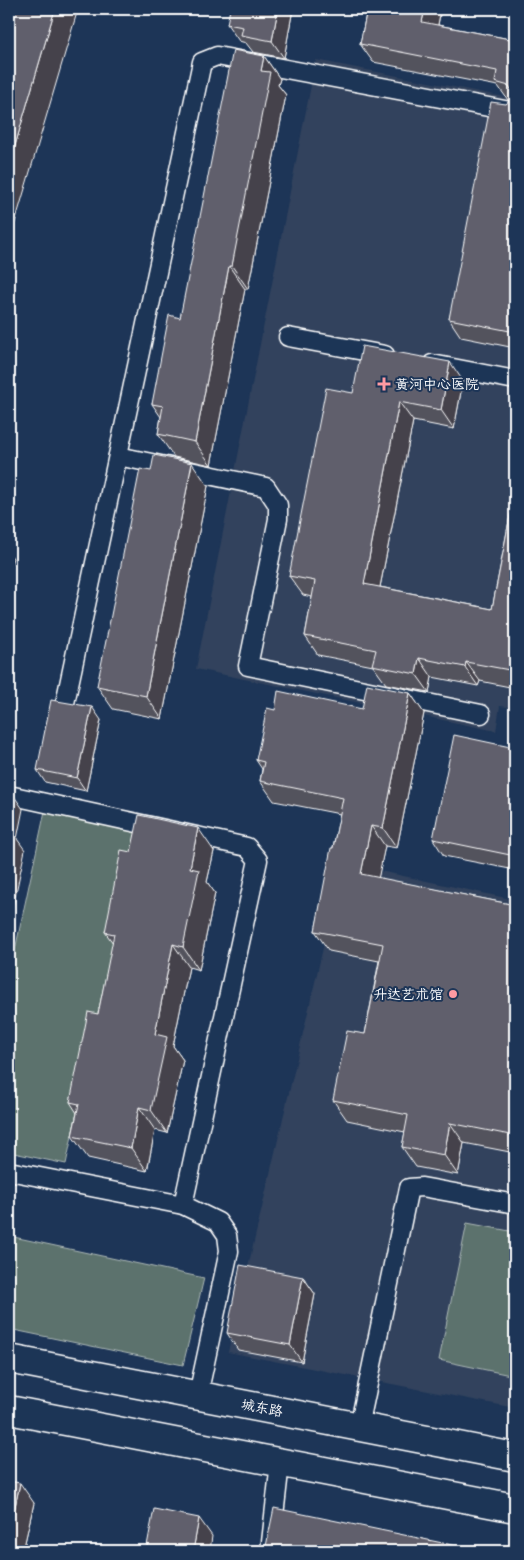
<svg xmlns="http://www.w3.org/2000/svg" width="524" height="1560" font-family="'Balsamiq Sans','LXGW WenKai TC',sans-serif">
<rect width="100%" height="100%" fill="#1d3557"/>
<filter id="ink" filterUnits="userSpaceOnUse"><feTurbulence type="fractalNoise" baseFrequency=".02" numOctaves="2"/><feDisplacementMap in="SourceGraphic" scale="10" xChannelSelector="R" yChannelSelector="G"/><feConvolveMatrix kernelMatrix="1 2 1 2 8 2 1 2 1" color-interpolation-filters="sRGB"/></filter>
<g filter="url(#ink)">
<!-- built -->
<g fill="#31425d">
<polygon points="316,60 515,99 515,708 500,706 496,731 196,669"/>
<polygon points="343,863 515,900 515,1408 228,1352"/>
</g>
<!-- green -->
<g fill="#5b726d" stroke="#adb8b6">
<polygon points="45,811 137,831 66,1164 9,1152 9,978"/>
<polygon points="467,1223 515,1232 515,1376 439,1360"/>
<polygon points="9,1236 204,1278 183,1365 9,1329"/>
</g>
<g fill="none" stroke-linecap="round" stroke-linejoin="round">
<defs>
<g id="lane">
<polyline points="288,337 385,355"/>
<polyline points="432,364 515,380"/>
<polyline points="118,456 266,487 278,505 278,519 248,666 481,714"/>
<polyline points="65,703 202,62 217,56 515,112"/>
<polyline points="9,795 247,847 258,860 183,1205"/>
<polyline points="9,1171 183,1205 218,1222 227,1235 229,1251 198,1395"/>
<polyline points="359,1427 409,1188 422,1187 515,1204"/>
<polyline points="270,1551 280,1463"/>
</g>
<g id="secondary">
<polyline points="9,1359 515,1457"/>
<polyline points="9,1410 515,1508"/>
</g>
</defs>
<!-- lane casing -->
<use href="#lane" stroke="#fff" stroke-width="21"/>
<!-- secondary casing -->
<use href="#secondary" stroke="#fff" stroke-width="31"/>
<!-- lane -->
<use href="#lane" stroke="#1d3557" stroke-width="18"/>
<!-- secondary -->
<use href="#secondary" stroke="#1d3557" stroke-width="28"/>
</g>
<!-- wall -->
<g fill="#53525d" stroke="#fff">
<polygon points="293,9 284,58 253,52 246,43 239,41 227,24"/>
<polygon points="367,9 441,9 438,25 515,40 515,348 461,337 449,319 506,104 510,101 508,100 498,86 373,62 360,44"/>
<polygon points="264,56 280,79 278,85 286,95 248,289 245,289 211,465 174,457 158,434 161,417 152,404 180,318"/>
<polygon points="463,381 454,429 413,421 380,587 492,609 515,490 515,688 480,681 478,686 432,677 429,692 386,684 373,666 318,655 305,636 312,597 303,595 289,576 353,393"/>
<polygon points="208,486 162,719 113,709 97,686"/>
<polygon points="410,693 424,713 397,848 385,846 378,878 515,905 515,1153 464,1143 458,1175 416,1167 402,1147 405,1132 347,1120 333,1100 365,1034 379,961 329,951 315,931 340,814 274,801 260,781 262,769 256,760 275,710 362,709"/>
<polygon points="101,720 86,791 45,782 37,770"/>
<polygon points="515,748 515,870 444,856 433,839"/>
<polygon points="214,851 207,882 215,893 199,970 189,967 173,1046 183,1060 167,1133 155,1130 147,1171 88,1158 72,1136 77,1113 70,1102 98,1014 113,943 105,932 131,852"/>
<polygon points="303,1277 315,1294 302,1362 238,1350 227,1333"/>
<polygon points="9,1481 34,1503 23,1551 9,1551"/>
</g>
<!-- shaded-wall -->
<g fill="#44424c" stroke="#fff">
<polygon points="55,9 78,9 11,236 9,232 9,166"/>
<polygon points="278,9 293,9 284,58 272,41"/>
<polygon points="425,9 441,9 435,40 422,22"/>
<polygon points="264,56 280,79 278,85 286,95 248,289 232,266 261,71"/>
<polygon points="229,266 245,289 211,465 195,442"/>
<polygon points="450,362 463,381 454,429 441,410"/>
<polygon points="399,402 413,421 377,602 364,584"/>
<polygon points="192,463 208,486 162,719 146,696"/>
<polygon points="9,553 13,558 9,571"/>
<polygon points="419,658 432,677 429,692 416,674"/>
<polygon points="466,662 480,681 478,686 465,667"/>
<polygon points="410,693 424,713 397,848 383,828"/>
<polygon points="92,707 101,720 86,791 77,778"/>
<polygon points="9,789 23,809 17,839 25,850 9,926"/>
<polygon points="371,826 385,846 375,894 361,874"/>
<polygon points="198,828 214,851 207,882 215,893 199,970 183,947 190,868"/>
<polygon points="173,944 189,967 173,1046 183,1060 167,1133 151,1110 155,1034"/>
<polygon points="139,1107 155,1130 147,1171 131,1148"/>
<polygon points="450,1123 464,1143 458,1175 444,1155"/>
<polygon points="303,1277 315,1294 302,1362 290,1345"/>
<polygon points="20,1483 34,1503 23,1551 16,1551 9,1541 9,1535"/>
<polygon points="199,1518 212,1536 210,1551 193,1551"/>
</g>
<!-- building -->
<g fill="#615f6c" stroke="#fff">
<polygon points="9,9 55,9 9,166"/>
<polygon points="230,9 278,9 272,41 241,35 243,27 227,24"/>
<polygon points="367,9 425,9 422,22 515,40 515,332 449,319 491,102 506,104 510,101 513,96 512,91 509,86 495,82 497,71 360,44"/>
<polygon points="233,50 264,56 261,71 270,72 232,266 229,266 195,442 158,434 163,406 152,404 169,315 180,318"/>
<polygon points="362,346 450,362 441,410 399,402 364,584 492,609 515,490 515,671 466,662 465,667 419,658 416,674 372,665 376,650 305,636 315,581 289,576 326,388 353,393"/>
<polygon points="154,455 192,463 146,696 97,686 140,469 151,471"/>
<polygon points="367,684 410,693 383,828 371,826 361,874 515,905 515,1136 450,1123 444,1155 402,1147 408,1115 333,1100 347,1031 365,1034 383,944 315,931 331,848 333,848 343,798 260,781 264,762 256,760 267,708 275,710 278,691 362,709"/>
<polygon points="51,700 92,707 77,778 37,770"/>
<polygon points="454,735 515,748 515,856 433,839"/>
<polygon points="139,815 198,828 190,868 199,870 183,947 173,944 155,1034 167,1037 151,1110 139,1107 131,1148 72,1136 79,1104 70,1102 88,1012 98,1014 114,934 105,932 121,850 131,852"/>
<polygon points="240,1265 303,1277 290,1345 227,1333"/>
<polygon points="9,1481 20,1483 9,1535"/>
<polygon points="274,1508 481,1551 265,1551"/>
<polygon points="154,1509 199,1518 193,1551 146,1551"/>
</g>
</g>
<!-- markers -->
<g fill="#ff9aa2" stroke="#1d3557" stroke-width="2">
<path d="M381.5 376.5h5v5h5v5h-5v5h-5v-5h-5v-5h5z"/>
<circle cx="453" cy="994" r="5"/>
</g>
<g text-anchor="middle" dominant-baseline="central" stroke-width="4" stroke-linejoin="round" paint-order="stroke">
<!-- poi labels -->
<g font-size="14" fill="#fff" stroke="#1d3557" text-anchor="start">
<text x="395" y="384">黄河中心医院</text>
<text x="443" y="994" text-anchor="end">升达艺术馆</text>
</g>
<!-- street labels -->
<g font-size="14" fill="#fff" stroke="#1d3557">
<text transform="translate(262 1408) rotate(11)">城东路</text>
</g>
</g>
<!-- margin -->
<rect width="524" height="1560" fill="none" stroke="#1d3557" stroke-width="30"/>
<rect x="15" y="15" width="494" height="1530" fill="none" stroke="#fff" stroke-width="2" filter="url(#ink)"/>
</svg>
